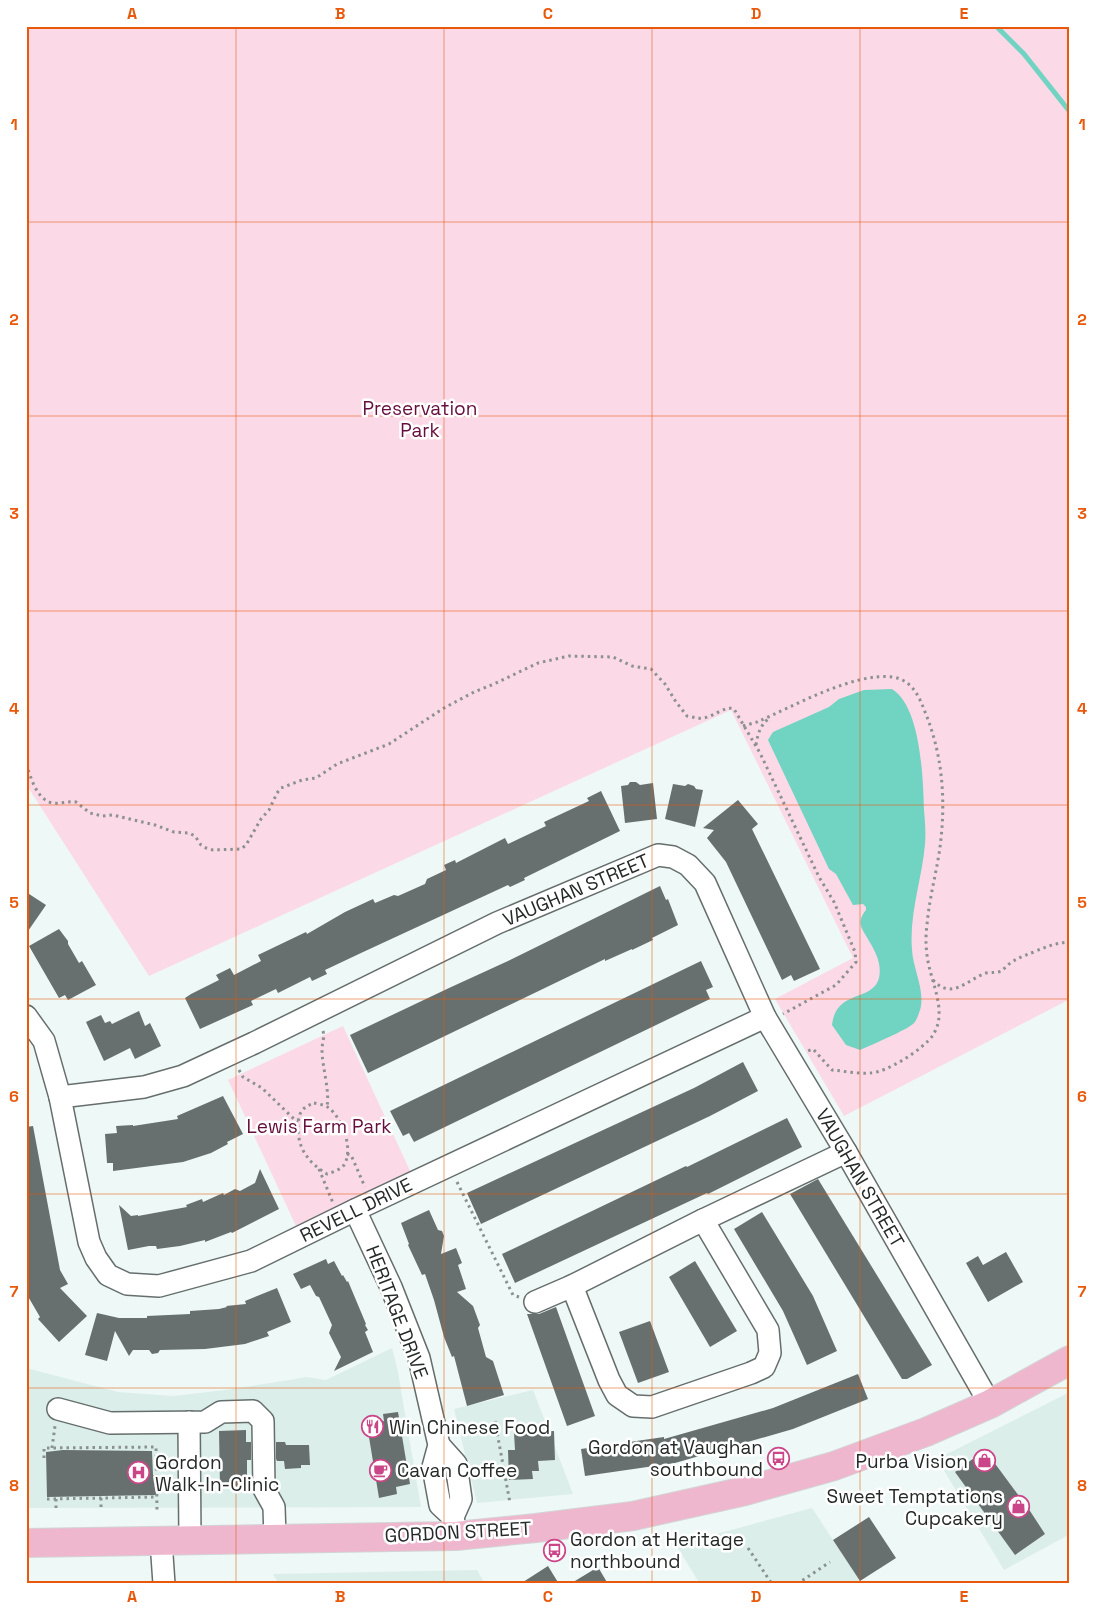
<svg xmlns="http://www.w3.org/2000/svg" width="1096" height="1610" font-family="'Space Grotesk',sans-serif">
<rect width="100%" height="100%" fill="#eef8f6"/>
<!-- built -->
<g fill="#dbeeea">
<polygon points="392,1348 397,1367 421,1507 26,1508 26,1368 118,1392 173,1396 226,1390 296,1379 306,1377 326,1380"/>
<polygon points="533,1390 573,1494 477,1503 454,1409"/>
<polygon points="1070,1392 1070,1534 1004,1570 937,1459"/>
<polygon points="812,1508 862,1584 700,1584 676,1545"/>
<polygon points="477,1570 485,1584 279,1584 273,1574"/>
</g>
<!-- green -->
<g fill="#fcd9e6">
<polygon points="26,26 1070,26 1070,999 844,1116 775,999 853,958 731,710 149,976 26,784"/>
<polygon points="343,1026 411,1173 296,1226 228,1080"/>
</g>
<!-- water -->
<path fill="#71d3c2" d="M892,689C921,707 923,778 924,810C925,821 926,833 925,844C922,880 909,913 912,950C913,970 927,993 919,1013C918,1016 916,1021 914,1023C909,1029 869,1046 860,1050L846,1045L832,1025C836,989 873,1002 879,978C882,965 876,952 869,941C863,929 855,924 866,910V907L863,904L853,905L836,874L829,869L768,740L773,732L829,707L839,699L864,690Z"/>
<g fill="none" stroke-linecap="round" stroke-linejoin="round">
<!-- stream -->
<polyline stroke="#71d3c2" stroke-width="5" points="996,26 1024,54 1070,112"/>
</g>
<!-- building -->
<g fill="#67706e">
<polygon points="630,782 636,782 640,785 653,783 657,819 625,823 621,786 628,785"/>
<polygon points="673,784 685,786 688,784 694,786 696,789 703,790 695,827 665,819"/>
<polygon points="601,791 620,831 524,878 525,880 510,887 508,885 361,953 325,970 327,974 312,981 310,977 278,993 276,989 251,1001 253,1005 200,1029 185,998 191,994 219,980 216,975 230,968 234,975 261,961 258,955 306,932 307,934 345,912 373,899 375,903 394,895 398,896 425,884 427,879 446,870 444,865 455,860 456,863 505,838 508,844 546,826 544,822 589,801 587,798"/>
<polygon points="738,800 758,824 752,829 820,969 794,981 791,975 782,980 726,862 707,838 714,830 703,828"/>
<polygon points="660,886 666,900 668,899 678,925 652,938 653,940 632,950 632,949 605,961 605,959 368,1073 350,1035 449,988 508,961"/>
<polygon points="26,892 46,905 26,934"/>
<polygon points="59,929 68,941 68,944 79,963 82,961 96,985 68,1000 65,995 59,998 29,946"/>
<polygon points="701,961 713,987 706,990 710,999 414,1142 409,1133 403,1136 390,1111"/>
<polygon points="139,1011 145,1026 150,1023 161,1046 135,1059 130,1048 104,1061 86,1022 101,1015 105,1023 110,1021 112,1024"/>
<polygon points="743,1062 758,1091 710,1116 481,1224 467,1193 694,1088"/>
<polygon points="223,1096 243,1134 227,1142 228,1144 211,1153 183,1162 113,1171 113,1163 107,1163 105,1134 117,1133 116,1126 133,1125 133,1126 178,1119 177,1116"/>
<polygon points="787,1118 802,1147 708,1194 707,1193 515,1283 502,1254 686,1166 687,1167"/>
<polygon points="33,1126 60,1270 68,1284 60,1288 87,1316 59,1342 38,1319 40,1317 26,1293 26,1127"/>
<polygon points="260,1169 279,1209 232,1233 231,1232 205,1242 205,1240 180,1246 157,1249 156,1246 149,1246 128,1250 119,1205 131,1216 138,1215 138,1216 187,1207 186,1205 202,1199 203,1202 223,1193 224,1195 235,1189 240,1191 255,1183"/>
<polygon points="818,1179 932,1365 907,1379 902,1379 790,1194"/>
<polygon points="429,1210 438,1230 442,1231 444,1236 441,1254 456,1248 462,1263 458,1265 466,1289 457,1292 473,1306 480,1325 478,1328 486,1357 493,1361 504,1395 467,1406 454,1356 452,1357 444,1337 434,1300 425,1274 422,1275 408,1245 409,1244 401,1223"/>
<polygon points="762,1212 813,1296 837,1351 807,1365 783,1311 734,1229"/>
<polygon points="1006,1252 1023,1282 988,1302 966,1263 978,1256 983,1265"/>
<polygon points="326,1259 328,1264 334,1261 342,1276 343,1275 347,1282 348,1281 366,1324 365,1325 368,1330 365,1332 373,1352 334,1371 341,1357 329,1333 332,1325 319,1297 316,1296 310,1285 301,1289 293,1274"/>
<polygon points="695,1261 737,1331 710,1347 669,1277"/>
<polygon points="277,1288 291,1322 267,1332 269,1336 245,1344 205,1349 160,1350 158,1353 152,1354 149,1350 133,1350 129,1356 115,1331 107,1361 85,1355 97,1313 119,1318 147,1318 147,1316 190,1314 190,1311 219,1309 227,1307 226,1306 246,1304 245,1301"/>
<polygon points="556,1307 595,1416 567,1426 527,1314 539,1314"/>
<polygon points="650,1321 669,1372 638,1383 619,1332"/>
<polygon points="858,1374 868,1399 793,1429 675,1463 585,1476 581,1449 664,1437 664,1439 773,1408"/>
<polygon points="398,1412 410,1484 396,1487 397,1494 379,1498 367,1425 384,1421 383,1414"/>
<polygon points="246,1430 246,1442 251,1442 251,1460 247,1460 247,1486 220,1487 219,1431"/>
<polygon points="554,1431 555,1460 538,1461 539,1471 532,1471 533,1479 509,1480 508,1450 515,1450 514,1433"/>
<polygon points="276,1442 285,1442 286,1445 309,1445 310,1465 301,1465 301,1468 285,1469 284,1461 277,1461 276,1459"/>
<polygon points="63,1450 152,1451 153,1475 156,1475 156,1495 47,1497 46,1452"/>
<polygon points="985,1450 1030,1511 1045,1534 1015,1555 955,1472"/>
<polygon points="869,1517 896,1558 860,1581 833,1540"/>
<polygon points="548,1566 559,1584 520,1584"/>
<polygon points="598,1567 608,1584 570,1584"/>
</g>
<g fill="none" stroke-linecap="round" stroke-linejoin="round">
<defs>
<g id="minor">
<polyline points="26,1016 44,1041 60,1097 89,1242 96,1258 108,1275 127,1284 159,1286 251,1261 355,1210 765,1017"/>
<polyline points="60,1097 144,1087 183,1076 254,1043 497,923 658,855 673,857 688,865 705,883 765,1017 846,1152 990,1404"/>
<polyline points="355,1210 391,1287 419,1358 439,1445 433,1467 440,1505 453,1517"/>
<polyline points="572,1286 609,1380 617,1395 633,1406 652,1407 751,1373 764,1367 770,1353 768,1330 703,1220"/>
<polyline points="535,1302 572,1286 703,1220 846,1152"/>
<polyline points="58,1409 110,1423 205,1422 221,1412 253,1411 263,1421 264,1489 274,1507 275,1538"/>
<polyline points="189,1422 190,1540"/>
<polyline points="439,1445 456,1464 461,1499 453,1517 455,1528"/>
<polyline points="161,1541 164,1584"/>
</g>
<polyline id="major" points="26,1543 456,1536 536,1528 633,1516 745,1491 834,1466 926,1432 990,1404 1070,1360"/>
</defs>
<!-- minor casing -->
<use href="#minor" stroke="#656e6c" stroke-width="24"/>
<!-- major casing -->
<use href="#major" stroke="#d3d4d4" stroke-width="30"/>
<!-- path -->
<g stroke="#8a918f" stroke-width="3" stroke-dasharray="2.5 4" stroke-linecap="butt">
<path d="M743,726L757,722C792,707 854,672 892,677C914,680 920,699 927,717C944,761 946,808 939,854C935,878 929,901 927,925C925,939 926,956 930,970C935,991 946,1015 933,1035C924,1049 886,1073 870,1073C857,1074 844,1071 832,1070L813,1049L805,1052"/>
<path d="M756,745C758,733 760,726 769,718"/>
<path d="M26,764C31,777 36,799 52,803C60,804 68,801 76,802L90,813L102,816L113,815L155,825L174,832L189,833L195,836L201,845L206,848L213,850L241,849L246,845L261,819L269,810L277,793L281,788L302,780L316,778L337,764L389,744L444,708L474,692L494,684L538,663L569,656L613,657L632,666L651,669L665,684L676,702L687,716C693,717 698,719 703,718C714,717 725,705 734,709L760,753L819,877L834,902L855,952L856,962L836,985L783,1014"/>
<path d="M933,980C952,1001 968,979 986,973C992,972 997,973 1002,971C1012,959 1022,957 1036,951C1048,946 1056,943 1070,942"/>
<path d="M323,1031C325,1038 322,1042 322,1050C322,1066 330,1092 327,1106"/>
<polyline points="239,1070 243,1077 262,1088 293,1118 298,1122"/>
<path d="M314,1103C319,1104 325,1105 329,1108C342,1118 354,1149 344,1165C340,1170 333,1172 327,1174C319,1169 311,1163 306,1155C298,1145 295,1123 301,1112C304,1107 309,1105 314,1103Z"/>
<polyline points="347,1154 351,1155 365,1187"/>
<polyline points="319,1169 333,1203"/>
<polyline points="457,1182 513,1295 519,1297"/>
<polyline points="495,1421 510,1503"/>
<polyline points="52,1448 55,1426"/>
<polyline points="44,1458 44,1448 156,1447 157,1510"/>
<polyline points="26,1484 27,1511"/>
<polyline points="101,1498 101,1511"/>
<polyline points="47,1499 157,1497"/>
<polyline points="56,1499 56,1511"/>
<polyline points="748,1548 772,1584"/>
<polyline points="779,1584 784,1584"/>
<polyline points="797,1584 830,1562"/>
</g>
<!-- minor -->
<use href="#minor" stroke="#fff" stroke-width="21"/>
<!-- major -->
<use href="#major" stroke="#eeb7ce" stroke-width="28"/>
</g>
<!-- grid -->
<path fill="none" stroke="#e8590c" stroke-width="1" stroke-opacity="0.55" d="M236,26V1584M444,26V1584M652,26V1584M860,26V1584M26,222H1070M26,416H1070M26,611H1070M26,805H1070M26,999H1070M26,1194H1070M26,1388H1070"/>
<!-- icons -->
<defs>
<symbol id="restaurant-ring" viewBox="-11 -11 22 22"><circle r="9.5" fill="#fff" stroke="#cb4688" stroke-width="1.5"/><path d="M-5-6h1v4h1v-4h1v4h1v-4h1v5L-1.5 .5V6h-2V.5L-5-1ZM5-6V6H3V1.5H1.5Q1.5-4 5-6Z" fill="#cb4688"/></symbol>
<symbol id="bus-ring" viewBox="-11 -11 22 22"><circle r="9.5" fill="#fff" stroke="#cb4688" stroke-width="1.5"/><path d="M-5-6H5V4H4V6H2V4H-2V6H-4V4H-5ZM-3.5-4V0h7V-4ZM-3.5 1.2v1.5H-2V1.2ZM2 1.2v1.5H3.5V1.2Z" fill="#cb4688"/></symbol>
<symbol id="shop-ring" viewBox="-11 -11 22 22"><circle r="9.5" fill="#fff" stroke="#cb4688" stroke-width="1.5"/><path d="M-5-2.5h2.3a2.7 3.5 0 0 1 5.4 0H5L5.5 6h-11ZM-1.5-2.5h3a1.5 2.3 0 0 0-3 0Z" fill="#cb4688"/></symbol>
<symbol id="cafe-ring" viewBox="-11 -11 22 22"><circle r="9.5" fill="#fff" stroke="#cb4688" stroke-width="1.5"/><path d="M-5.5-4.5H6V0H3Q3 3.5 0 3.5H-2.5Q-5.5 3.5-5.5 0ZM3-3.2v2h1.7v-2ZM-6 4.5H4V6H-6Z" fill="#cb4688"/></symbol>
<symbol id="hospital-ring" viewBox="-11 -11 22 22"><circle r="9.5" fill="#fff" stroke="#cb4688" stroke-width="1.5"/><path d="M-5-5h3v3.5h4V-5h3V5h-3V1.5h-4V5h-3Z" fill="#cb4688"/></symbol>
</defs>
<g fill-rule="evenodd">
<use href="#restaurant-ring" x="360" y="1414" width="25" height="25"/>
<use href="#bus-ring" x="766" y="1446" width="25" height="25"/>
<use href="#shop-ring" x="972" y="1448" width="25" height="25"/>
<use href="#cafe-ring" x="368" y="1458" width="25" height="25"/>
<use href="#hospital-ring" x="126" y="1460" width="25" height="25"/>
<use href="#shop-ring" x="1006" y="1494" width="25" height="25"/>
<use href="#bus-ring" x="542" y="1538" width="25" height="25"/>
</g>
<g text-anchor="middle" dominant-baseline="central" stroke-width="5" stroke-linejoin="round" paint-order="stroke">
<!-- park labels -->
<g font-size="19" fill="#650e3d" stroke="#fff">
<text x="420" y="408">Preservation<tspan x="420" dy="22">Park</tspan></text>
<text x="319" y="1126">Lewis Farm Park</text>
</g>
<!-- street labels -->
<g font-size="19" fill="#252928" stroke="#fff">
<text transform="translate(576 890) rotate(-23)">VAUGHAN STREET</text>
<text transform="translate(860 1178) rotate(60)">VAUGHAN STREET</text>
<text transform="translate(356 1210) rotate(-26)">REVELL DRIVE</text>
<text transform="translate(397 1312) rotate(69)">HERITAGE DRIVE</text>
<text transform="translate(458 1532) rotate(-3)">GORDON STREET</text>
</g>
<!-- poi labels -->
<g font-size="19" fill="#252928" stroke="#fff" text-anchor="start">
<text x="389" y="1427">Win Chinese Food</text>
<text x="763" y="1447" text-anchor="end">Gordon at Vaughan<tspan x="763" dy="22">southbound</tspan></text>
<text x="968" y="1461" text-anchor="end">Purba Vision</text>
<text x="155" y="1462">Gordon<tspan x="155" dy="22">Walk-In-Clinic</tspan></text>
<text x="397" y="1470">Cavan Coffee</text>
<text x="1003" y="1496" text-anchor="end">Sweet Temptations<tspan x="1003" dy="22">Cupcakery</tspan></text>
<text x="570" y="1539">Gordon at Heritage<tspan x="570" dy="22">northbound</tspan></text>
</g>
</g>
<!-- border -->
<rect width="1096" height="1610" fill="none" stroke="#ffffff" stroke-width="55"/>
<rect x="28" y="28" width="1040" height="1554" fill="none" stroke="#e8590c" stroke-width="2"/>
<g font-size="16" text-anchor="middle" font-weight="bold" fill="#e8590c">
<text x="132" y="19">A</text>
<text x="340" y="19">B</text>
<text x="548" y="19">C</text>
<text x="756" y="19">D</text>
<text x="964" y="19">E</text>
<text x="14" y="130">1</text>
<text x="1082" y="130">1</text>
<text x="14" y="325">2</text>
<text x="1082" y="325">2</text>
<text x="14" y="519">3</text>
<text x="1082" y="519">3</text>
<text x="14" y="714">4</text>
<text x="1082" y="714">4</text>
<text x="14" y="908">5</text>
<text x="1082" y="908">5</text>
<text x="14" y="1102">6</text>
<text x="1082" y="1102">6</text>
<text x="14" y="1297">7</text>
<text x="1082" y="1297">7</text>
<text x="14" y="1491">8</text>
<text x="1082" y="1491">8</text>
<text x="132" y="1602">A</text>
<text x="340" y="1602">B</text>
<text x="548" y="1602">C</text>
<text x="756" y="1602">D</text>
<text x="964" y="1602">E</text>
</g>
</svg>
